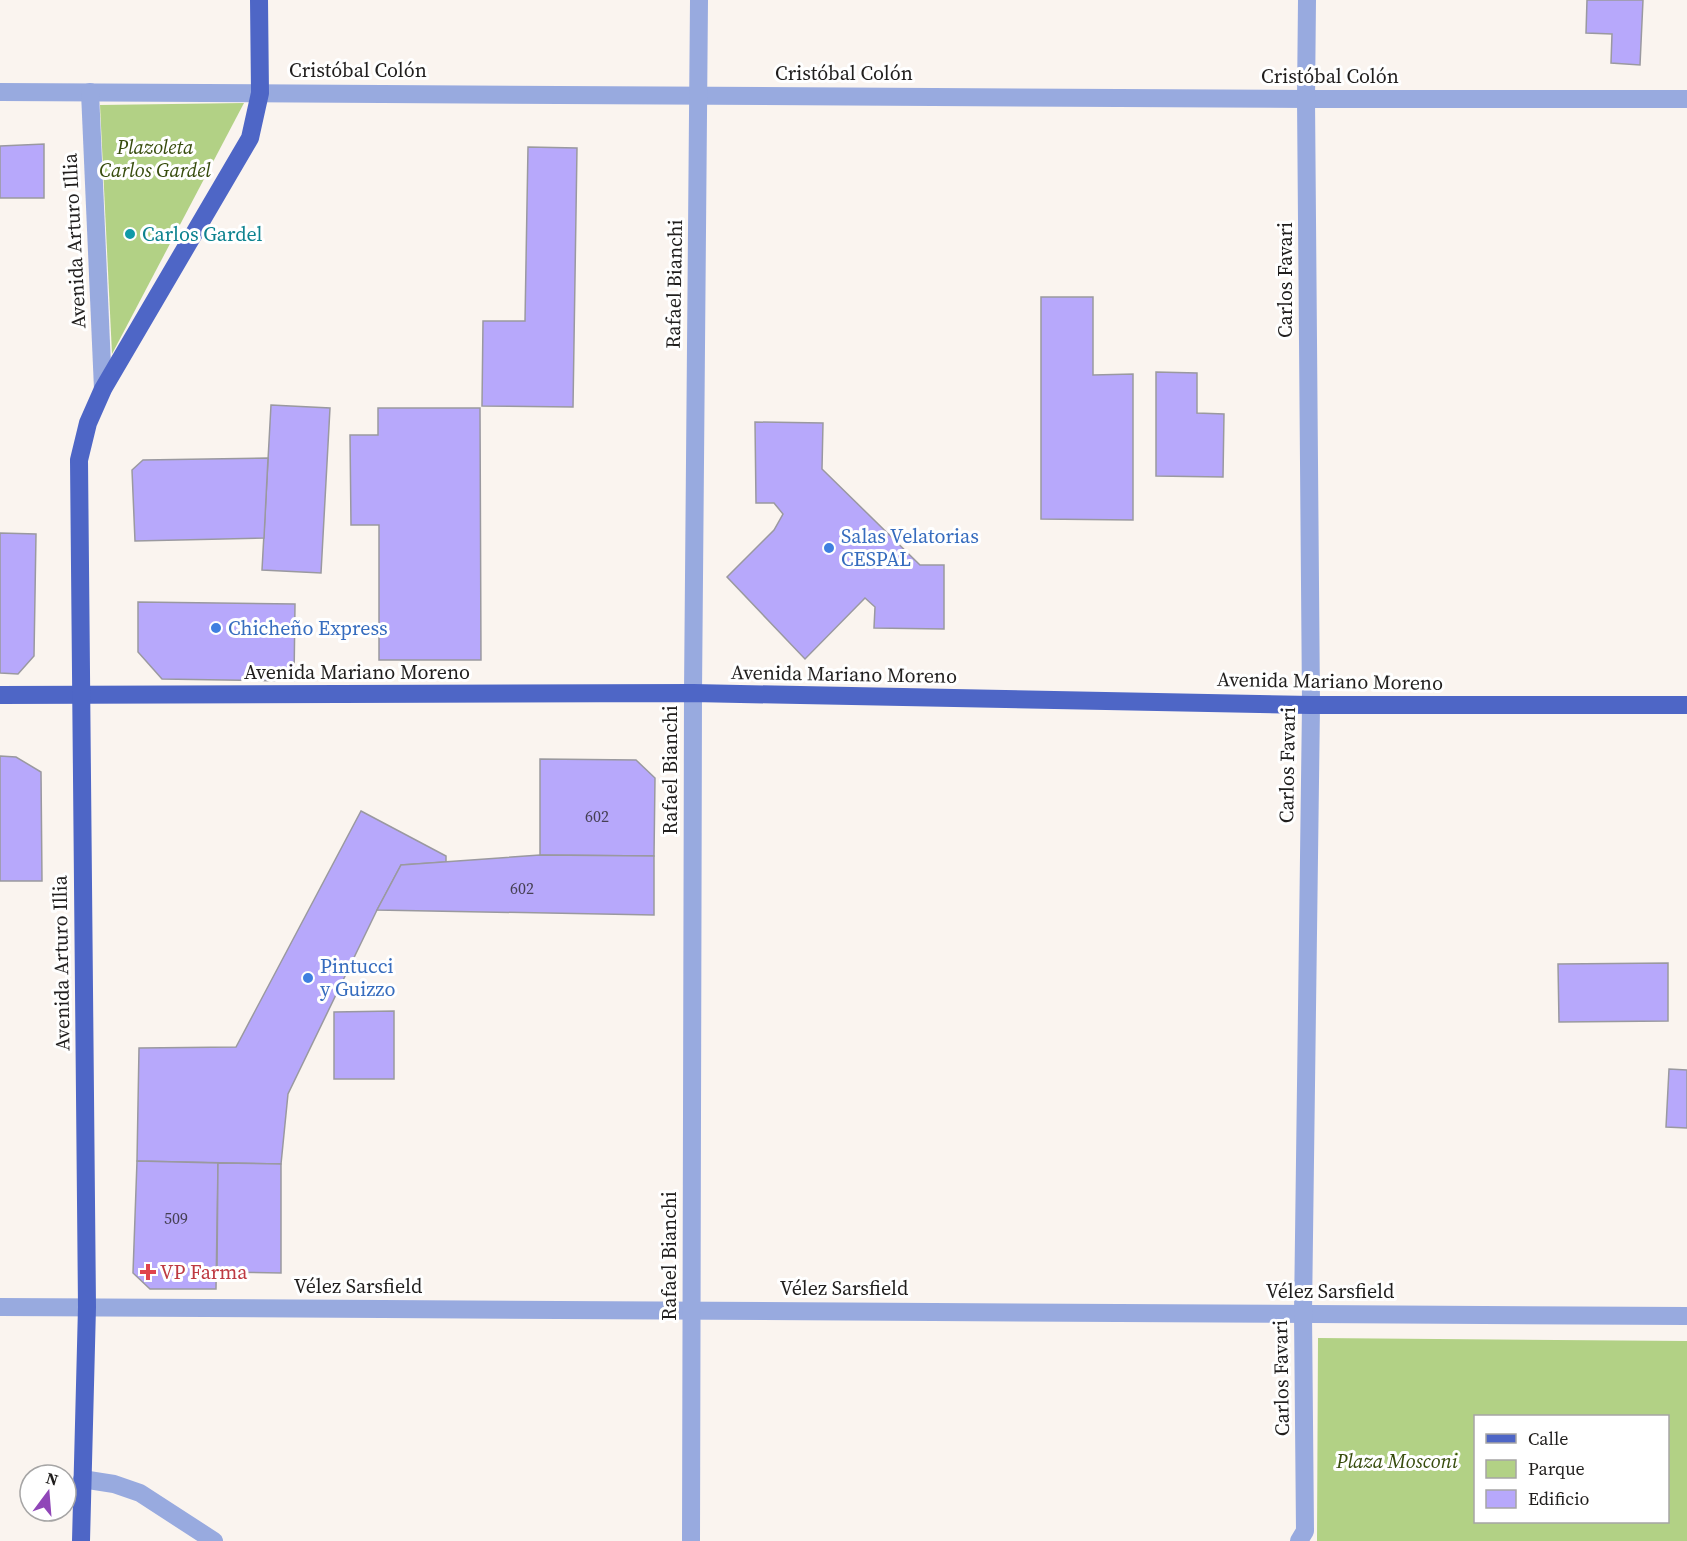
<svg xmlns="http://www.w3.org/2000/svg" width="1687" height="1541" font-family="'Source Serif 4',serif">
<rect width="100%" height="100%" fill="#faf4ef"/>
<!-- green -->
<g fill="#b2d185" fill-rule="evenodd">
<polygon points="244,103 112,354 100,105"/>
<path d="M1318,1338L1687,1341V1541H1317ZM1668,1416V1522H1476V1416Z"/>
</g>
<!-- building -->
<g fill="#b7a8fb" stroke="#9a999f" stroke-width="1.5">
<polygon points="1587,0 1643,0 1640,65 1611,63 1612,34 1586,33"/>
<polygon points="44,144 44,198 0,198 0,146"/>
<polygon points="528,147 577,148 573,407 482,406 483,321 525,321"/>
<polygon points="1041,297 1093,297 1093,375 1133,374 1133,520 1041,519"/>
<polygon points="1156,372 1197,373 1197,413 1224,414 1223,477 1156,476"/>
<polygon points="271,405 330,408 321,573 262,570"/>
<polygon points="378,408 480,408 481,660 379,660 379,525 351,525 350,435 378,435"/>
<polygon points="755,422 823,423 822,469 920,565 944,565 944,629 874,628 875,607 865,598 805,659 727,577 774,530 783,514 774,503 756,503"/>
<polygon points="268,458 264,538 135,541 132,470 143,460"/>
<polygon points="0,533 36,534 34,656 18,674 0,673"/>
<polygon points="138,602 295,604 294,681 162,679 138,652"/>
<polygon points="0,756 16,757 41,772 42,881 0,881"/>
<polygon points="540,759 636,760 655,778 654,856 540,855"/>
<polygon points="361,811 446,856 446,862 401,865 377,910 288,1094 281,1164 137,1161 139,1048 236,1047"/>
<polygon points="540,855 654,856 654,915 377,910 401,865"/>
<polygon points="1668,963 1668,1021 1559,1022 1558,964"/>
<polygon points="394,1011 394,1079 334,1079 334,1012"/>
<polygon points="1669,1069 1687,1070 1687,1128 1666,1127"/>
<polygon points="137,1161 218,1163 216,1289 150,1289 133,1273"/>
<polygon points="218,1163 281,1164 281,1273 217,1272"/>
</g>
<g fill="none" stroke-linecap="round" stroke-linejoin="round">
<!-- minor -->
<g stroke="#98aadf" stroke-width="18">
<polyline points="0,92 1306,99 1687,99"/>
<polyline points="90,92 103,389"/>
<polyline points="0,1307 1687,1316"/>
<polyline points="82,1479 114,1484 140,1493 214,1541"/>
<polyline points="691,1541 693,693 699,0"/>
<polyline points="1299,1541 1305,1531 1303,1313 1311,705 1306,99 1307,0"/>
</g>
<!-- major -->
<g stroke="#4e66c6" stroke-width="18">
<polyline points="0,695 693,693 1311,705 1687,705"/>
<polyline points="81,1541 87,1307 79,460 88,423 103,389 250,138 260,93 259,0"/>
</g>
</g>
<!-- markers -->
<circle fill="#0f9aa8" stroke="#fff" stroke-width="2" cx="130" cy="234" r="6"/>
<g fill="#3f7fe0" stroke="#fff" stroke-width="2">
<circle cx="829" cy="548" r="6"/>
<circle cx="216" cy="628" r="6"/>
<circle cx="308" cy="978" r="6"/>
</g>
<path fill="#e0444e" stroke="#fff" stroke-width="2" d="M145 1263h6v6h6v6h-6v6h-6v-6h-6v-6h6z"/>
<g text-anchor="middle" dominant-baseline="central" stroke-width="6" stroke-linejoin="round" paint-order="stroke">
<!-- number labels -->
<g font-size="16" fill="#464054">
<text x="597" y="816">602</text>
<text x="522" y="888">602</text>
<text x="176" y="1218">509</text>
</g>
<!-- street labels -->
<g font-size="20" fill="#201e1d" stroke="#fff">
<text x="358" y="70">Cristóbal Colón</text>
<text x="844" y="73">Cristóbal Colón</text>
<text x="1330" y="76">Cristóbal Colón</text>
<text transform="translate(74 241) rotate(-93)">Avenida Arturo Illia</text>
<text transform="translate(1285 280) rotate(-90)">Carlos Favari</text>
<text transform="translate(674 284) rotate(-89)">Rafael Bianchi</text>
<text x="357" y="672">Avenida Mariano Moreno</text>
<text transform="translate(844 674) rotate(1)">Avenida Mariano Moreno</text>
<text transform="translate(1330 681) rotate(1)">Avenida Mariano Moreno</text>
<text transform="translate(1287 765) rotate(-89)">Carlos Favari</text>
<text transform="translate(670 770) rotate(-90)">Rafael Bianchi</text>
<text transform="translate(61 963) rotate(-91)">Avenida Arturo Illia</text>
<text transform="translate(669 1256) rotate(-90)">Rafael Bianchi</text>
<text x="358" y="1286">Vélez Sarsfield</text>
<text x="844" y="1288">Vélez Sarsfield</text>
<text x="1330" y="1291">Vélez Sarsfield</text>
<text transform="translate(1281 1378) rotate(-91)">Carlos Favari</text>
</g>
<!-- park labels -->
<g font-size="20" font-style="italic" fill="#374c0d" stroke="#fff">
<text x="155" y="147">Plazoleta<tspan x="155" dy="23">Carlos Gardel</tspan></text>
<text x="1397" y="1461">Plaza Mosconi</text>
</g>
<!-- culture labels -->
<g font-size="20" fill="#0d838f" stroke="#fff" text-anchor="start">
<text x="142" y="234">Carlos Gardel</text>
</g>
<!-- shop labels -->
<g font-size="20" fill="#366cbe" stroke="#fff" text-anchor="start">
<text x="841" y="536">Salas Velatorias<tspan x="841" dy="23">CESPAL</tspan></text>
<text x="228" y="628">Chicheño Express</text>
<text x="320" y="966">Pintucci<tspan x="320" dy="23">y Guizzo</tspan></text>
</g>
<!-- health labels -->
<g font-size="20" fill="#be3a42" stroke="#fff" text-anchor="start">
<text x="160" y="1272">VP Farma</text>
</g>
</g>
<!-- legend -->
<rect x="1474" y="1415" width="195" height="108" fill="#ffffff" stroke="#a6a5a5" stroke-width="1.5"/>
<rect x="1486" y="1434" width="30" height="9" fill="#4e66c6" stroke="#a6a5a5" stroke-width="1.5"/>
<text x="1528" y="1445" font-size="18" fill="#201e1d">Calle</text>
<rect x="1486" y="1460" width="30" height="18" fill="#b2d185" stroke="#a6a5a5" stroke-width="1.5"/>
<text x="1528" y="1475" font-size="18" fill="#201e1d">Parque</text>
<rect x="1486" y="1490" width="30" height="18" fill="#b7a8fb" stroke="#a6a5a5" stroke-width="1.5"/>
<text x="1528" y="1505" font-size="18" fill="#201e1d">Edificio</text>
<!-- north arrow -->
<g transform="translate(48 1493) rotate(16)"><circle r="28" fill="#ffffff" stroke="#a6a5a5" stroke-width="1.5"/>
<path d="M0-4.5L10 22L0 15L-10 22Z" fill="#9046b8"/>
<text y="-9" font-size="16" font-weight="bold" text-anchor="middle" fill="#201e1d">N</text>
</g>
</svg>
